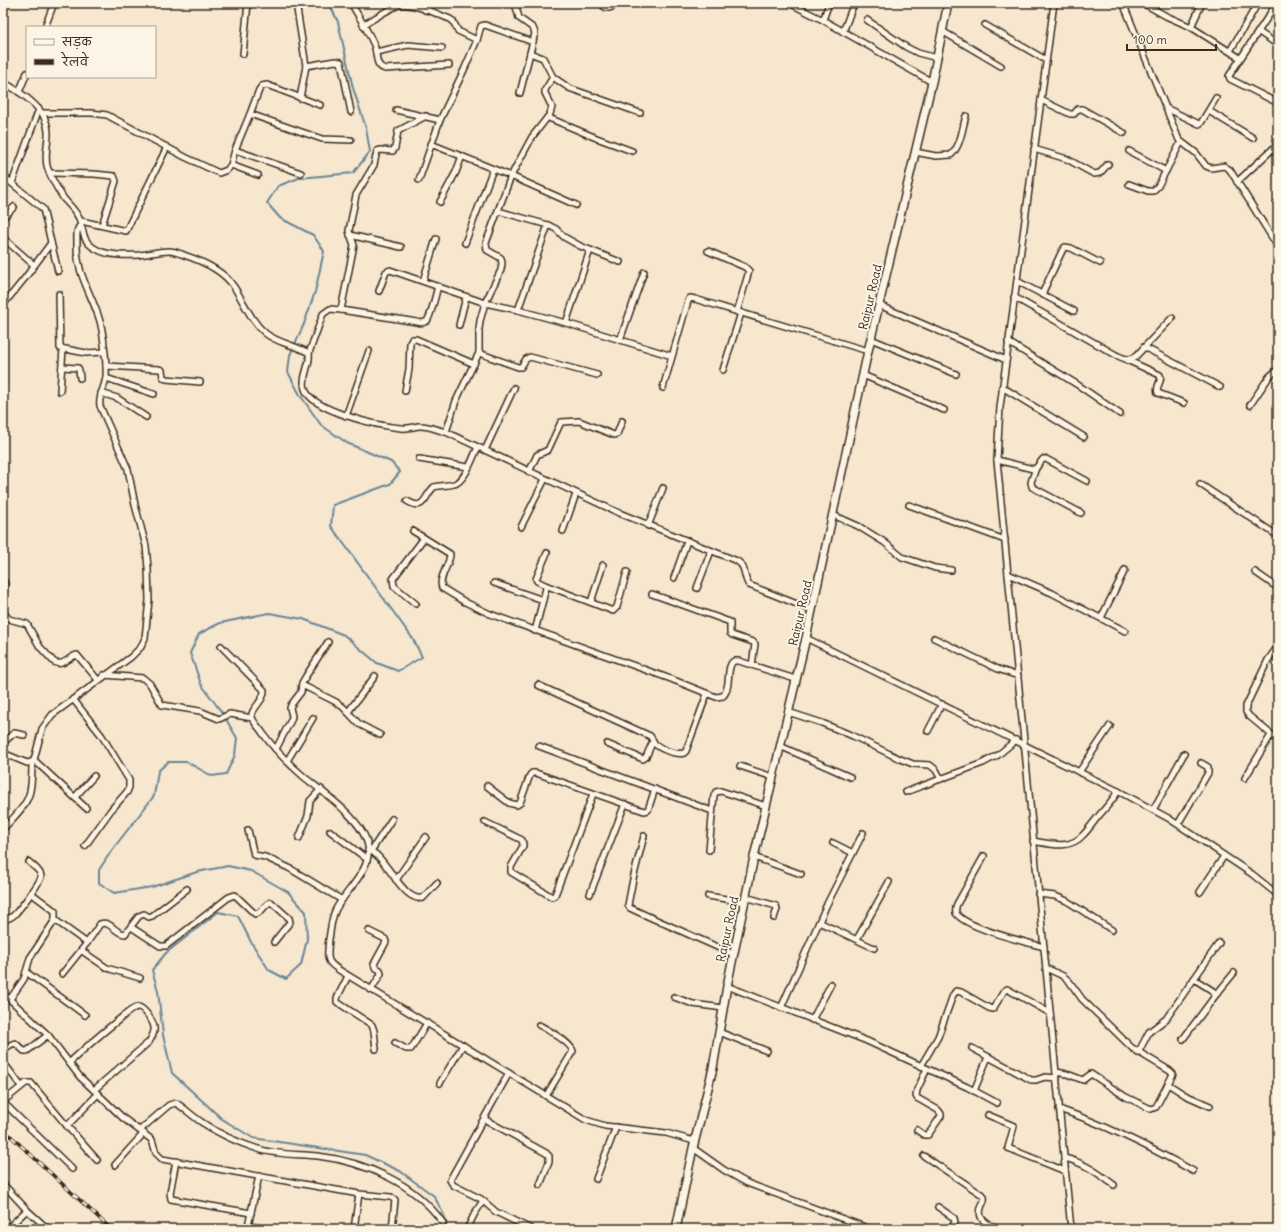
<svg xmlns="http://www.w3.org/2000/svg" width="1281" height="1232" font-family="Delius,'Playpen Sans Deva',sans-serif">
<rect width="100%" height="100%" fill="#f6e7ce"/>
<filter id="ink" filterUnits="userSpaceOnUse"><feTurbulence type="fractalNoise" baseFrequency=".025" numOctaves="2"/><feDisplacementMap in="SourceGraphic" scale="8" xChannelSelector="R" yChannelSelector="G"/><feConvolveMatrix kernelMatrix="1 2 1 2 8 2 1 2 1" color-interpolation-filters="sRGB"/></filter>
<g filter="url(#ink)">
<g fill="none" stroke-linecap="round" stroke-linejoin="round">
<!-- stream -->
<polyline stroke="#6a8597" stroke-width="2" points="329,3 338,22 353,88 366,128 370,152 353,173 299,178 278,186 267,203 280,218 313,235 324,251 315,292 304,324 290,355 288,372 300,395 321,425 347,443 391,462 400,472 390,484 333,505 331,526 413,639 422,657 398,671 377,663 344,635 303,619 269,613 220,623 199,634 190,653 201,684 223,714 237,738 235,755 226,774 212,776 187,762 168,762 158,771 154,796 112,850 99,870 99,883 114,893 152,887 197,872 228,866 251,871 288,892 306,912 307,939 301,965 286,979 269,970 251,942 238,916 218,912 166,953 152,970 158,991 163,1035 172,1073 222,1119 253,1138 365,1155 400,1171 434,1196 444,1215 447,1229"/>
<defs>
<g id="street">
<polyline points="296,3 306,66 335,61 341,62 351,112"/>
<path d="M351,3C359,17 368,31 374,45C378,54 374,66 385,69L449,65"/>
<polyline points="515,3 519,18 533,28 535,33 520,93"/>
<path d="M601,3C607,12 612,7 619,3"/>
<polyline points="789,3 823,20 932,82"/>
<polyline points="1054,3 1000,407 997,460 1071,1229"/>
<polyline points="1123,3 1179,140 1196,153 1206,166 1211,168 1224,166 1230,170 1278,247"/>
<polyline points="1143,3 1166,16 1191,27 1240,58"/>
<polyline points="1277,3 1229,76 1230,79 1278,103"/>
<polyline points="425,10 428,3"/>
<polyline points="823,20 829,3"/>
<polyline points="867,20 906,47 918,53 937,58"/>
<path d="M363,25C374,19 388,9 399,5C412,2 437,14 450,19L453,21L458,31L477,40"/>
<polyline points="985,25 1046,60"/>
<polyline points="45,27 54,3"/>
<polyline points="1191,27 1202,3"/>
<polyline points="942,31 1001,66"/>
<polyline points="843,32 854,3"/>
<polyline points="1259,32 1278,45"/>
<polyline points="1230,51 1258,3"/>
<polyline points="376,52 408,45 442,48"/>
<polyline points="530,53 543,58 553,77 569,88 640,113"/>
<polyline points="243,54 248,3"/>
<path d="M3,82C17,90 34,101 43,115C54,135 43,147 47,166C50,177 58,190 64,199C71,207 81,216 81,227"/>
<polyline points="19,92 27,73"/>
<polyline points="300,98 306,66"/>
<polyline points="1041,100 1070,114 1074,114 1078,109 1082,109 1124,133"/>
<polyline points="1166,108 1199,124 1201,123 1216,98"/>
<polyline points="396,110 440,120"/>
<polyline points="1209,111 1253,138"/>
<polyline points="42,113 92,113 107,115 185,157 219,173 227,170 231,165 235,150 250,114 259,90 262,86 267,85 320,105"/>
<polyline points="250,114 322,139 351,140"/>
<polyline points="549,118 594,137 632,151"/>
<polyline points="431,144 511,176 576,205"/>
<polyline points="1034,149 1067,159 1094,174 1100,173 1108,164"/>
<polyline points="235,150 301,173"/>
<polyline points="1129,151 1166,171"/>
<path d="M915,152L936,156L951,155C961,146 962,129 966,116"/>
<polyline points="231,165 258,175"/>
<polyline points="50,173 94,174 114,176 116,181 102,225"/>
<polyline points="3,176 43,209 58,271"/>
<polyline points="419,180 440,120 464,70 477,40 481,26 485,25 533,42"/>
<polyline points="1237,182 1278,144"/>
<polyline points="12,183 39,109"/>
<polyline points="1129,184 1148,191 1153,191 1158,186 1181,142"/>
<polyline points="440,202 456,172 462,156"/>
<polyline points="498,211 548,225 556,229 564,237 580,246 620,262"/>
<polyline points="3,218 14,207"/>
<polyline points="81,221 126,231 167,147"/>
<polyline points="350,235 401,247"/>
<polyline points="3,238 34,265"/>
<polyline points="465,243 493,169"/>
<polyline points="708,251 745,267 749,271 737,312"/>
<polyline points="423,281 436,239"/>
<polyline points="1017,281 1074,311"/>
<polyline points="379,291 386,272 390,270 485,303 518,310 566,323 672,356"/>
<polyline points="59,294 60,348 86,353 104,352"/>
<polyline points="1042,294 1062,251 1065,247 1071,248 1100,263"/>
<path d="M1014,297L1116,355C1123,358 1129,362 1136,356L1172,318"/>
<polyline points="3,305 25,278 51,243"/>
<polyline points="879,305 1006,360"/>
<polyline points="341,310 354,245 349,231 356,195 374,165 377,151 380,150 393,151 395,148 398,131 426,116"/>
<polyline points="518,310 548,225"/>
<polyline points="566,323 590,250"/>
<polyline points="459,325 466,297"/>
<polyline points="871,339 956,374"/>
<polyline points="620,340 644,272"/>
<polyline points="1008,342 1078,385 1120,414"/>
<polyline points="1144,347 1220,387"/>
<path d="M309,353L323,314L330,309L341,310L417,322C420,323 424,323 427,321C431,316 436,293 438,286"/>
<polyline points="479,353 518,367 521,367 526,359 530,357 597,375"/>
<path d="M1127,360L1160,375C1163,381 1155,386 1158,393L1184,403"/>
<polyline points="106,366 159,369 162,370 163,377 166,379 200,382"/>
<polyline points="62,367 78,368 79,370 80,378"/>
<polyline points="723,370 741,313"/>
<polyline points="863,375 944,410"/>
<polyline points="106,378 154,394"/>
<polyline points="1002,387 1084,437"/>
<polyline points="663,388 688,301 690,298 695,299 868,351"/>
<polyline points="60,391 63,349"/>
<polyline points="405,391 409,369 410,343 412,339 416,339 474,364"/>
<polyline points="101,393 117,398 146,417"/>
<polyline points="1250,405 1269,377 1278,369"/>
<polyline points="346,416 369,351"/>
<polyline points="446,432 456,401 479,353 479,329 480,321 485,303 501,270 502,263 501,258 487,250 486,243 511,176 532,137 550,114 552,107 545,93 545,90 553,77"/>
<polyline points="485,450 514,388"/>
<polyline points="419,459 468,467"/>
<polyline points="997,460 1033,469 1036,468 1043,459 1046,459 1087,481"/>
<polyline points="1036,468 1031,482 1032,487 1081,513"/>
<polyline points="529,472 537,455 548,450 561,422 579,421 614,435 617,434 622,421"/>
<polyline points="1200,484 1278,536"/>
<path d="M407,501C425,512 424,496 434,487C441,485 447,486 454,484C465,482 473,457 478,447"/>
<polyline points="909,505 1005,540"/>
<polyline points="833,515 858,526 884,542 902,557 935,568 951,570"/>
<polyline points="648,526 663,488"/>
<polyline points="521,527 545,479"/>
<path d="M413,531L450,554C450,565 438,577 442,588L465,602L490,614L671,679L716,697L723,696C732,687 725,666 734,661H739L795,679"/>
<polyline points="563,531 576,494"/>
<polyline points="1255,572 1278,588"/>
<polyline points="1008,574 1052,593 1125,631"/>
<polyline points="674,578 687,541"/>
<polyline points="3,579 5,584 3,594"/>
<polyline points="494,583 543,600"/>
<polyline points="545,585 613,611 617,607 627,572"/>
<polyline points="697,588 711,551"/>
<polyline points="652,594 730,622 730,633 732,635 753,642 755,644 752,665"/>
<polyline points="591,602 603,565"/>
<polyline points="416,604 394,586 393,579 424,538"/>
<path d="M3,612L9,619L27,624L40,647L54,662C64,667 68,657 77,655L98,680"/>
<polyline points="1101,618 1125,570"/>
<polyline points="535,631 546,588 545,585 537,581 536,579 547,553"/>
<polyline points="806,638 1118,791 1168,818 1252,874 1278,895"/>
<polyline points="934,638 998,669 1018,676"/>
<path d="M221,646L264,690C265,701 250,709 252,717C253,722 259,727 262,732C273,748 288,763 303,776C322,792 363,819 368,846C372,870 346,890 336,909C331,918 331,929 329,939C327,960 325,962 344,973L586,1120L605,1126L666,1133L694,1141"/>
<polyline points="1278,646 1268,660 1246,706 1246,712 1249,716 1278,740"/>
<polyline points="104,675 143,678 150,684 162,705 200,711 219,719 230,714 252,718"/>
<polyline points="302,685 336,702 343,707 359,724 380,735"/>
<path d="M538,685L650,736C652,738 653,742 655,744C662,750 676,755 684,753L686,751L707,694"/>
<polyline points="73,699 102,736 129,780 129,787 127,792 111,810 85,846"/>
<polyline points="348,712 375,676"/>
<polyline points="788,712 822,723 853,736 898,758 913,764 930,765 936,770 941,779"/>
<polyline points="928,731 942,704"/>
<polyline points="3,743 14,733 24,735"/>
<polyline points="607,744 643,759 646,757 653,741"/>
<polyline points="539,746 712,811"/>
<polyline points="780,746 850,777"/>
<polyline points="276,749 291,720 292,716 290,708 291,705 301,692 302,683 306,676 328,642"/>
<path d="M3,753L27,763L32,762L34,760L42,729L52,715L131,657L141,647L145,638L149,600L148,568L146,546L135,505L128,469L100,406C98,396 105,387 106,377C107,365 103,329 99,318C90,290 76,274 77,242C77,237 76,231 79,227L82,228C83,232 84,237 86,240C96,256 123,256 139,255C149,254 159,251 169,251C174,251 179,253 184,255C202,261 224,271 234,287C244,302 251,321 265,333C277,343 295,345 309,353C311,365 301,376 305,389C312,411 379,426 401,428C407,429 413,427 419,426C428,425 437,430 446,432L617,512L737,561C747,567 743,578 749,585L812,610"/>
<polyline points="34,760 86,808"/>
<polyline points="287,761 313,718"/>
<polyline points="740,766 773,777"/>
<polyline points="1079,772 1110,726"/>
<polyline points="1245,778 1271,735"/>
<polyline points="487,786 509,803 517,805 520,803 530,775 532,773 536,773 644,811 648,810 655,789"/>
<polyline points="906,792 983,763 998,755 1016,740"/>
<polyline points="75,797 94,776"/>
<polyline points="1153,810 1184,754"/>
<polyline points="485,822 522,840 523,844 523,846 511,867 511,872 552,897 555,895 593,794"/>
<polyline points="1178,824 1208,773 1208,767 1201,763"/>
<path d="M3,829C13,818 27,806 30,791C32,782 32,772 32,762"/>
<polyline points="248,830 254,855 265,857 289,868 342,900"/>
<polyline points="330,831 367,859"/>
<polyline points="644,836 633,879 628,905 630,908 643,914 733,954"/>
<polyline points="299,838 308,816 310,801 321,789"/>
<path d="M1033,841C1051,844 1070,850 1083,835C1088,830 1092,824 1097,818C1105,808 1112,802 1118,791"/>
<polyline points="833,843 853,853"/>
<path d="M368,850C386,854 402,903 423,898L437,883"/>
<polyline points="709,850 714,795 716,792 721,791 766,806"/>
<polyline points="371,851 392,819"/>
<path d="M984,856L957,904C956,907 955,909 956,913C965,928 1026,942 1044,947"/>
<polyline points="754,857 801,874"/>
<polyline points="396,880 426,837"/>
<polyline points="1200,892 1224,856"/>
<polyline points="590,894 625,804"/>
<polyline points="1038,894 1055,896 1067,901 1112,930"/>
<polyline points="708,896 744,902"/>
<polyline points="746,897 776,906 777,909 774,918"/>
<path d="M3,920C7,919 11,918 14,915C19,910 41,882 41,876C41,871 32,865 29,862"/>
<polyline points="55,920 87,943 62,974"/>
<polyline points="819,922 874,948"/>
<path d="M131,927L160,946H166L229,897L235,895L255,914C263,913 264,904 271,902L289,918L290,922L274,942"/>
<polyline points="369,931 385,939 386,942 374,964 375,967 380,970 381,974 371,990"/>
<polyline points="857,939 889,882"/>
<path d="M87,943L100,924C111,920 115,934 125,934L139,916L144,914L149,917L152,916L187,889"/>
<polyline points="82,951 107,968 140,978"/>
<polyline points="1046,968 1063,976 1069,981 1082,999 1132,1048 1170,1071 1173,1074 1156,1107 1151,1109 1126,1097 1091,1074 1083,1080 1067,1074 1056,1072"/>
<polyline points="26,972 85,1015"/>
<polyline points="348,976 337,998 337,1002 372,1025 374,1031 376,1049"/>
<polyline points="727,986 867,1041 967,1087 997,1103"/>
<polyline points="3,993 48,1035 80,1077 98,1094 123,1118 152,1140 156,1153 162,1159 359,1194 391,1197 395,1200 392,1229"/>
<polyline points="1215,996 1234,973"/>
<polyline points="674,997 693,1004 723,1008"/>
<polyline points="10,999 24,979 30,958 55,920 55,911 31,893"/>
<polyline points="781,1008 827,904 863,833"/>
<polyline points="812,1020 831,984"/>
<path d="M539,1025C548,1030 569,1041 573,1051L546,1096"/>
<polyline points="719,1032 767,1051"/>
<polyline points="1183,1039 1215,996 1213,991 1194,979"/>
<polyline points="395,1043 406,1049 411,1049 427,1023"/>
<polyline points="972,1048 1031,1080 1036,1080 1045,1077 1057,1078"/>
<polyline points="3,1050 10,1045 15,1043 24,1051 27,1051 48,1035"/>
<polyline points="1138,1053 1149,1032 1166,1019 1219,943"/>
<polyline points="3,1062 21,1086"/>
<path d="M69,1063C86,1047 103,1032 121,1018C126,1014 131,1009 137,1007C143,1006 153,1021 154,1027C155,1032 152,1037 149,1042L94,1090"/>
<polyline points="921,1066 938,1037 953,995 956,991 961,992 989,1008 993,1009 1004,991 1007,989 1050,1013"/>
<polyline points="509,1073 450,1180 453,1185 481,1199 496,1212 531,1229"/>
<polyline points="440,1083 463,1045"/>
<polyline points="1168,1084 1185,1095 1210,1106"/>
<polyline points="974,1091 988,1057"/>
<path d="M1059,1109C1106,1125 1150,1147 1193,1171"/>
<polyline points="988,1115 1014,1126 1008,1148 1065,1171"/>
<polyline points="484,1119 546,1153 549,1156 549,1162 540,1185"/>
<polyline points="67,1126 31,1083 26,1083 5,1100 5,1104 72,1169"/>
<path d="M140,1130L169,1105L176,1103C186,1109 193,1117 203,1123C219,1134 239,1143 258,1149C276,1155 298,1154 318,1156C365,1162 415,1183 443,1223"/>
<polyline points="917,1130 924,1135 928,1135 941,1116 941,1114 938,1110 917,1098 916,1096 917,1090 927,1069"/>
<polyline points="693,1148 724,1170 747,1183 870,1229"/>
<path d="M924,1156L984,1196C985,1200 984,1202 982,1205C976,1220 986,1222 996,1229"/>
<path d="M1064,1158C1083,1162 1098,1173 1114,1185"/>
<polyline points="97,1160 67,1126 98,1094"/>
<polyline points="176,1161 170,1193 171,1199 251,1213"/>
<polyline points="115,1165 144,1133"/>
<polyline points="259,1176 248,1226 266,1229"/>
<polyline points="596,1179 616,1127"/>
<polyline points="3,1184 27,1210 48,1229"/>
<polyline points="938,1207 954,1218 955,1222 951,1229"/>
<polyline points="7,1229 27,1210"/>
<polyline points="354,1229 359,1194"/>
<polyline points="467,1229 475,1213 483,1201"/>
</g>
<polyline id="secondary" points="676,1229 693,1148 713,1068 727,986 754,857 806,638 868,351 932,82 948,3"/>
</defs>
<!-- street casing -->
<use href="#street" stroke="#3b2a1e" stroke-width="8"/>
<!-- secondary casing -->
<use href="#secondary" stroke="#3b2a1e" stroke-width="10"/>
<!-- street -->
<use href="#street" stroke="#fcf5e5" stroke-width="5"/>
<!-- secondary -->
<use href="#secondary" stroke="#fcf5e5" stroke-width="7"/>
<defs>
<polyline id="rail" points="3,1129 111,1229"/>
</defs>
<!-- rail casing -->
<use href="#rail" stroke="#3b2a1e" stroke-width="3.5"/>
<!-- rail -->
<use href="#rail" stroke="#fcf5e5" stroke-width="2" stroke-dasharray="6" stroke-linecap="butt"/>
</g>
</g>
<g text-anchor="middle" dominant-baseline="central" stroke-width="4" stroke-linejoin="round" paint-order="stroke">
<!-- street labels -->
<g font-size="12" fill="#3b2a1e" stroke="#fcf5e5">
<text transform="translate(870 297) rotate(-77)">Raipur Road</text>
<text transform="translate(800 613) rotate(-77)">Raipur Road</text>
<text transform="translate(727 929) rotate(-78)">Raipur Road</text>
</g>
</g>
<!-- margin -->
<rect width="1281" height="1232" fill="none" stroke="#fcf5e5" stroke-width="16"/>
<rect x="8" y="8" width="1265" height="1216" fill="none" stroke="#3b2a1e" stroke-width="1.5" filter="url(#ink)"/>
<!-- legend -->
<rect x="26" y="26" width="130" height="52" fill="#fcf5e5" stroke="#afa495"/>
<rect x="34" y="39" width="20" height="6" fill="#fcf5e5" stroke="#afa495"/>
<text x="62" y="46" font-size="12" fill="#3b2a1e">सड़क</text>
<rect x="34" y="59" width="20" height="6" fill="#3b2a1e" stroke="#afa495"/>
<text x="62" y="66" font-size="12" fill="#3b2a1e">रेलवे</text>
<!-- scale -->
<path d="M1127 44v6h89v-6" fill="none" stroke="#3b2a1e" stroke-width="2"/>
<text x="1133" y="44" font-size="12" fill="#3b2a1e" stroke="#fcf5e5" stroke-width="3" paint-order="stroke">100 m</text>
</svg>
